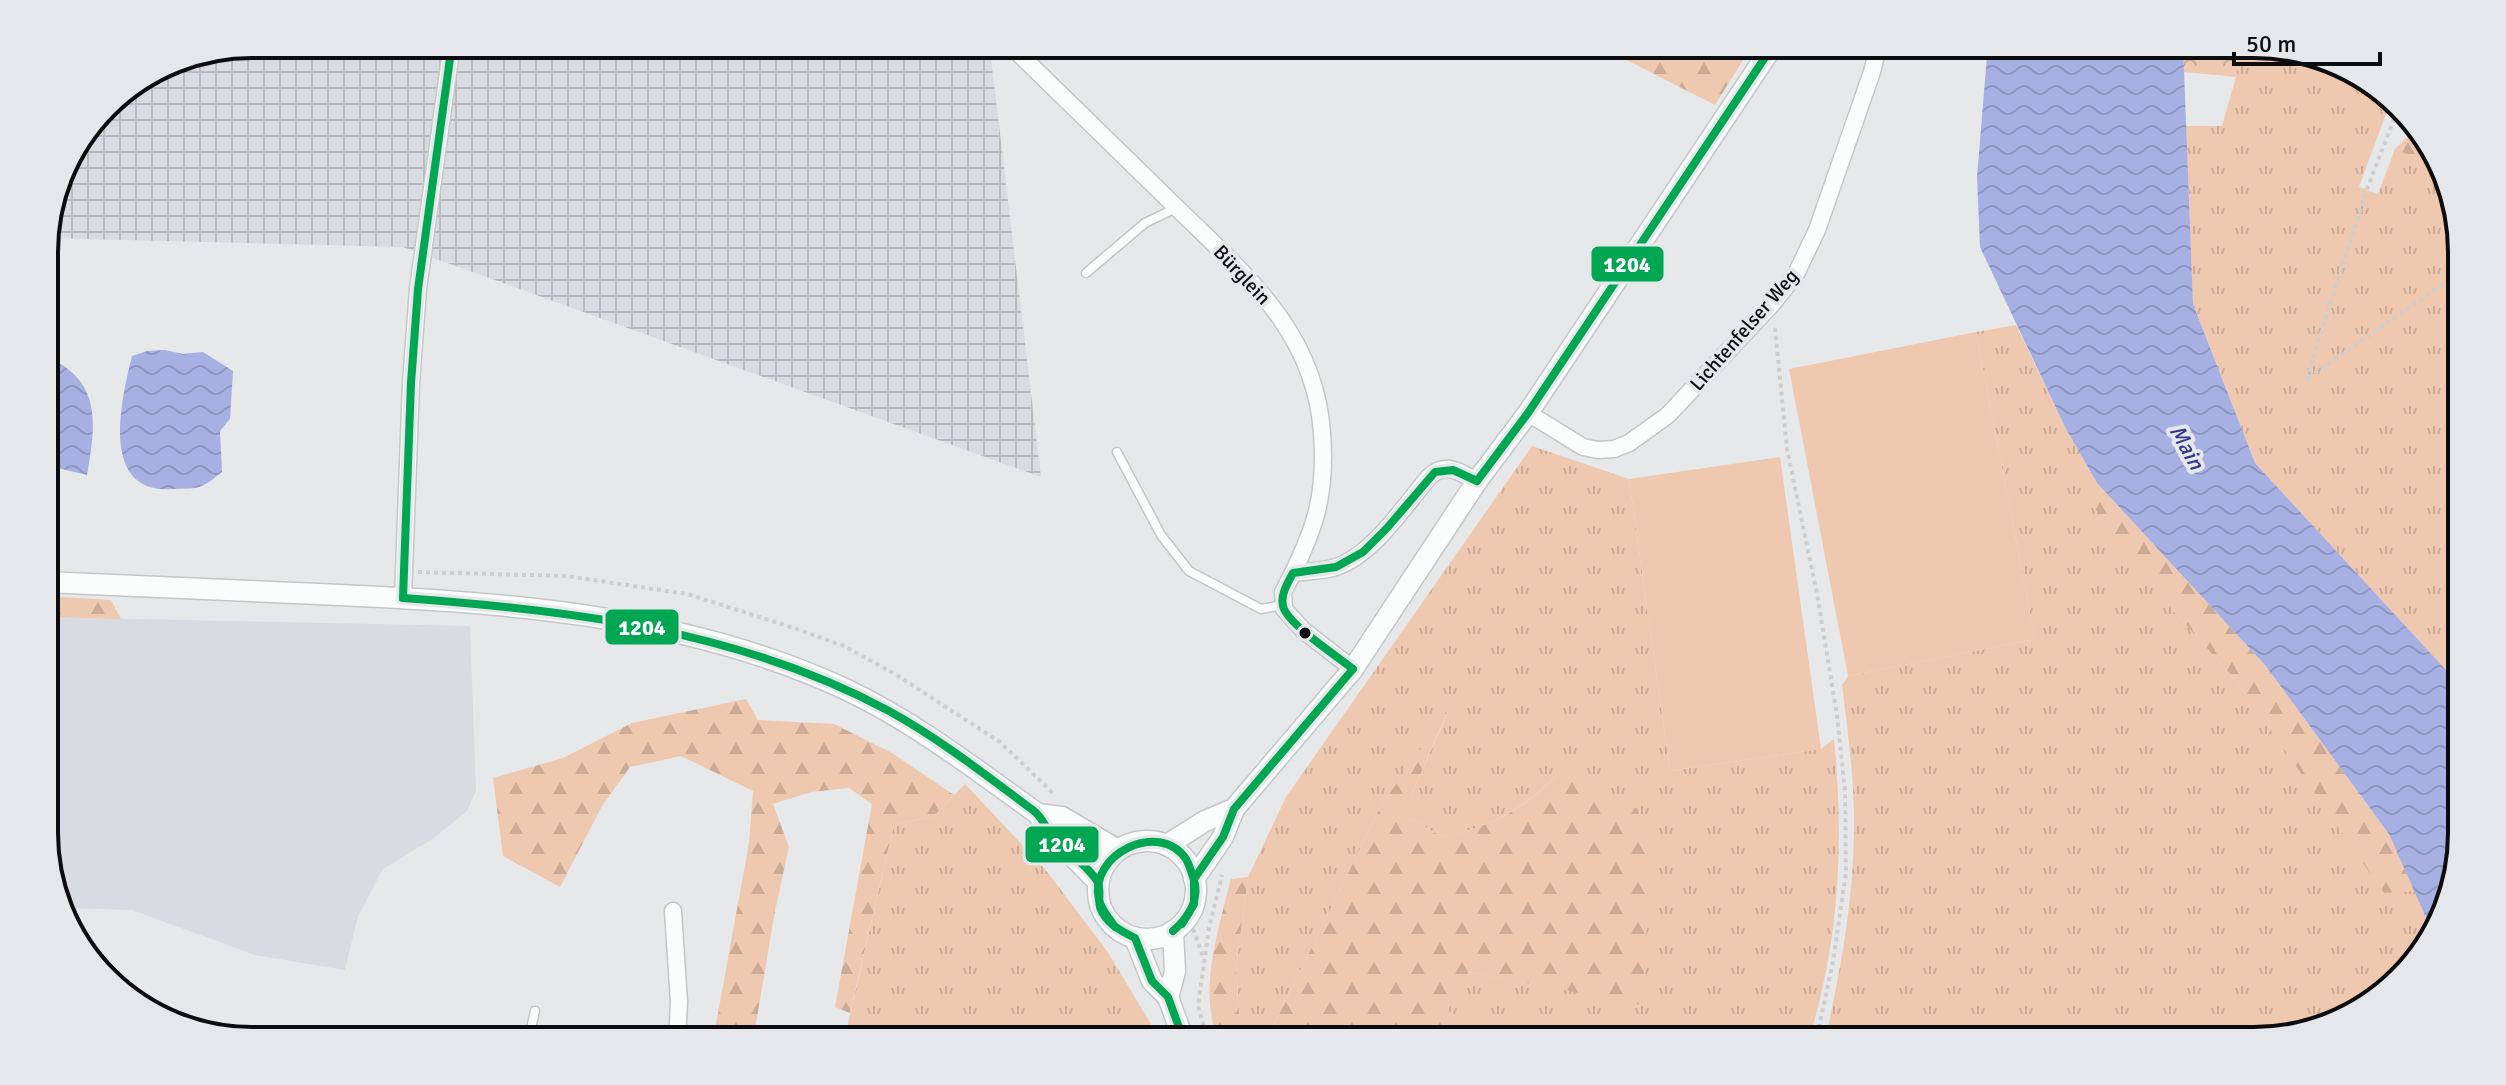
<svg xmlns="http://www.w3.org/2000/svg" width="2506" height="1085" font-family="Signika,sans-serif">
<defs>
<pattern id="industrial-grid" width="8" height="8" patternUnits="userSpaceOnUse" patternTransform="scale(2)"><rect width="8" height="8" fill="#d9dbe2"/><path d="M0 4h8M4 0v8" fill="none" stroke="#b9bbc1"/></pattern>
<pattern id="grass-tufts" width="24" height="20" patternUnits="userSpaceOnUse" patternTransform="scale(2)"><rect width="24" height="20" fill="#efc8b0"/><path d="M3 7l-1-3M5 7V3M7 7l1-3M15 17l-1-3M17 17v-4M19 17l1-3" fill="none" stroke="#ccab96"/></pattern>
<pattern id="forest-firs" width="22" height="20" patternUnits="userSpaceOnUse" patternTransform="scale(2)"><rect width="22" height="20" fill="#efc8b0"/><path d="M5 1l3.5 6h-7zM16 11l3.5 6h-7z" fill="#ccab96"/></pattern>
<pattern id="park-crowns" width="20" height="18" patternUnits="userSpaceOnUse" patternTransform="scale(2)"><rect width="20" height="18" fill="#efc8b0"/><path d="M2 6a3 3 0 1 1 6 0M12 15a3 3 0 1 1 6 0" fill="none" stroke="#ccab96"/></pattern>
<pattern id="water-waves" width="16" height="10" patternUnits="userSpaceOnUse" patternTransform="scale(2)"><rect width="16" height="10" fill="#a6b0e3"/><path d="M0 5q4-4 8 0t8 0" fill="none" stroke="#8e96c2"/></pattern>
</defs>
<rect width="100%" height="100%" fill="#e7e8ea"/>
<!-- built -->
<polygon fill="#d9dbe2" points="45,617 470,626 476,791 467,811 434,838 383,869 358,916 345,970 255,955 132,910 66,908 46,861"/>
<!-- industrial -->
<polygon fill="url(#industrial-grid)" points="252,44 1001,44 990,50 1041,477 403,247 44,238 66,159 114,96 173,60"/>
<!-- grass -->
<g fill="url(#grass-tufts)">
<polygon points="2242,44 2254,44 2333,60 2390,103 2359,187 2378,194 2395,149 2436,167 2460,224 2462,683 2459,684 2255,463 2193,304 2186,126 2222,126 2236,77"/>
<path d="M2016,325L2065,427L2164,600L2238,683L2384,892L2415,891L2432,931L2380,998L2267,1041H1825C1840,972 1853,904 1854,833C1855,784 1848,734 1842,685L1848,676L2035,639L1976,332Z"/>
<path d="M1532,446L1629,479L1670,771L1821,749L1834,739C1844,839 1840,944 1808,1041H1483L1447,1010L1469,972L1642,1004L1557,775C1522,810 1491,827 1442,837L1410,818V798L1448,712L1381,806L1271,1030L1255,1035L1239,1014L1236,966L1248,877L1286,797Z"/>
<polygon points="965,784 1045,869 1109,954 1161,1041 844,1041 894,824 933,817"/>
</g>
<!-- forest -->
<g fill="url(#forest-firs)">
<polygon points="1595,44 1753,44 1715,105"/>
<polygon points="2419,125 2436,167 2395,149"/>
<polygon points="2097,483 2265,665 2389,834 2415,891 2384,893 2238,683 2164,600 2092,505"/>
<polygon points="45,596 111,600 121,619 45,617"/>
<polygon points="746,699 758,720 834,724 892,753 954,795 933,817 894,824 850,1013 835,1007 872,804 849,788 811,792 773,804 789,847 775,911 753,1041 713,1041 749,843 753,791 681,756 630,767 602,806 560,887 503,856 493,778 563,758 632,723"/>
<path d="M1450,706L1410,798V818L1442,837C1491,827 1522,811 1557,775L1631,803L1652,834L1642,1005L1469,972L1448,1010L1483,1041H1219C1197,994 1219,927 1231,879L1248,877L1236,967L1239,1014L1256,1034L1271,1030L1381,806Z"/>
</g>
<!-- park -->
<polygon fill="url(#park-crowns)" points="2183,44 2242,44 2236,77 2184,72"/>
<!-- pitch -->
<g fill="#efc8b0">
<polygon points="1976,332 2035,639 1848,676 1789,369"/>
<polygon points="1780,457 1821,749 1670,771 1629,479"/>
</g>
<!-- water -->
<g fill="url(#water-waves)">
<polygon points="1988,44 2183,44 2193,304 2255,463 2459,684 2462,683 2462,834 2446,912 2432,931 2389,834 2265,665 2097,483 2065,427 1980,247 1977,177"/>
<path d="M165,350L183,354L203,352L233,371L230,419L220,431L222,472C200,490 200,488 172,489C99,494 121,400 132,356L147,351Z"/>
<path d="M45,356C102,380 96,423 87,475L45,465Z"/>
</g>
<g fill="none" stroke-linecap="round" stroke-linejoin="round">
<defs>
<g id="service">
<polyline points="1086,273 1145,223 1176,208"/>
<polyline points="1117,452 1161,535 1189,571 1261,609 1283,605"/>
<polyline points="528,1041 535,1011"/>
</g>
<g id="minor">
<path d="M1009,44C1064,98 1119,152 1174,205C1243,273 1315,330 1322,433C1324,458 1323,486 1317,511C1312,533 1302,553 1293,573"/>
<polyline points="1528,413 1583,447 1598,450 1614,449 1629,443 1668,415 1772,304 1796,274 1817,230 1872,72 1879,44"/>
<polyline points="403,598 411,383 418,289 452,44"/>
<path d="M1353,669L1303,630L1284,609L1283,592L1293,573C1307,571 1323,571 1336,567C1373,555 1405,505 1429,477C1446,461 1459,472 1477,481"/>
<polyline points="673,911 679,1002 677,1041"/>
</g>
<g id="tertiary">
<path d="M45,582C136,586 227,590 318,594C497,602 679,612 845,689C915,722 975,769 1038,814L1049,832L1098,882"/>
<polyline points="1038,814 1062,817 1118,850"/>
<circle cx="1147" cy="890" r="49"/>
<polyline points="1167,845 1205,821 1234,809"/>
<polyline points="1194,879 1223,837 1234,809 1353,669 1477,481 1528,413 1774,44"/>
<polyline points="1135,938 1152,981 1168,997 1184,1041"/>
<polyline points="1168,997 1175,972 1173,931"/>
</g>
</defs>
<!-- service casing -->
<use href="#service" stroke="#c5c6c7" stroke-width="11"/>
<!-- minor casing -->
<use href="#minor" stroke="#c5c6c7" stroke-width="19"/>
<!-- tertiary casing -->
<use href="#tertiary" stroke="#c5c6c7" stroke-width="23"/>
<!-- path -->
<g stroke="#cececf" stroke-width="4" stroke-dasharray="4 4" stroke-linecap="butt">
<polyline points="1775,328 1787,449 1817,594 1837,715 1845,791 1846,872 1833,962 1816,1041"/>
<polyline points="2308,378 2460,272"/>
<polyline points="2306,380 2368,186 2398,109"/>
<polyline points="418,572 567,576 687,594 791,627 844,646 895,674 1000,742 1055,795"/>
<polyline points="1193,929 1204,959"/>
<polyline points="1208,1041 1198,1006 1209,928 1222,875"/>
</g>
<!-- service -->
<use href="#service" stroke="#fbfcfc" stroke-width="8"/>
<!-- minor -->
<use href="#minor" stroke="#fbfcfc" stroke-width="16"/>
<!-- tertiary -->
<use href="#tertiary" stroke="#fbfcfc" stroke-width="20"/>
<defs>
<g id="bus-1">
<polyline points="1477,481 1528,413 1774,44"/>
<path d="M403,598C570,610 739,630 889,711C940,739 987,776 1034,811C1042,817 1045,827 1052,835C1061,845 1094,872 1098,883C1101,890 1098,899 1100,907C1105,923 1121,931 1135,938L1152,981L1168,997L1184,1041"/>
<polyline points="403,598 411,383 418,289 452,44"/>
<path d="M1353,669C1337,656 1292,627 1284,609C1279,597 1287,584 1293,573L1336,567L1363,552L1387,528L1435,472L1453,470L1477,481"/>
<polyline points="1182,924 1194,904 1194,879 1223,837 1234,809 1353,669"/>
<path d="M1115,927C1110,919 1101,909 1099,900C1088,855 1159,819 1186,859C1189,864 1191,871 1193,877C1201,898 1189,917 1173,931"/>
</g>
</defs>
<!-- bus-1 casing -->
<use href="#bus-1" stroke="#e6e7eb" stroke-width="14"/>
<!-- bus-1 -->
<use href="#bus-1" stroke="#00a651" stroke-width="8"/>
</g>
<!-- markers -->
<circle fill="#0d0d0f" stroke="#e6e7eb" stroke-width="3" cx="1305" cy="633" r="7"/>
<g text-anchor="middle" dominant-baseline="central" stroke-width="8" stroke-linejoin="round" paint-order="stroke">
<!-- street labels -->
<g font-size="20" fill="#0d0d0f" stroke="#e6e7eb">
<text transform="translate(1242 275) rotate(47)">Bürglein</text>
<text transform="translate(1744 330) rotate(-49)">Lichtenfelser Weg</text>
</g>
<!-- water labels -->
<g font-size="22" font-style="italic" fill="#31378b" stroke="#e6e7eb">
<text transform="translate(2187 447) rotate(61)">Main</text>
</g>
</g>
<!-- crop -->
<path d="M0 0H2506V1085H0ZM252 58H2254A194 194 0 0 1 2448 252V833A194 194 0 0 1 2254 1027H252A194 194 0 0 1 58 833V252A194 194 0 0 1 252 58Z" fill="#e6e7eb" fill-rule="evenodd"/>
<path fill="none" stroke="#0d0d0f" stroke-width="4" d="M252 58H2254A194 194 0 0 1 2448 252V833A194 194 0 0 1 2254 1027H252A194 194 0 0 1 58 833V252A194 194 0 0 1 252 58Z"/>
<g stroke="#e6e7eb" stroke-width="3">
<rect x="1590" y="245" width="75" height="38" rx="8" fill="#00a651"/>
<rect x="604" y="608" width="76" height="38" rx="8" fill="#00a651"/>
<rect x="1024" y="825" width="76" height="39" rx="8" fill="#00a651"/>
</g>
<g font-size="22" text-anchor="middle" font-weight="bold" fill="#fff">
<text x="1627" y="272">1204</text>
<text x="642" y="635">1204</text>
<text x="1062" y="852">1204</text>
</g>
<!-- scale -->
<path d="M2234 52v12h146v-12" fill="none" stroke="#0d0d0f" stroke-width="4"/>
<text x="2246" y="52" font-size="24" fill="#0d0d0f" stroke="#e6e7eb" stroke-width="6" paint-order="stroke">50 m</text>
</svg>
